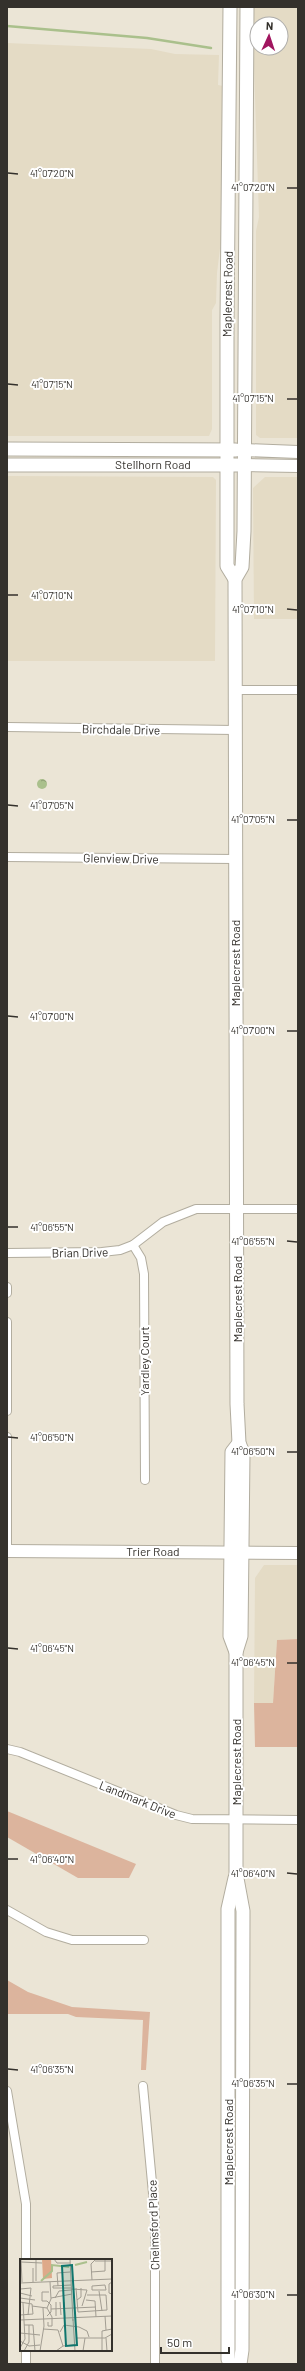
<svg xmlns="http://www.w3.org/2000/svg" width="305" height="2371" font-family="Barlow,sans-serif">
<defs>
<pattern id="water-ripples" width="26" height="14" patternUnits="userSpaceOnUse"><rect width="26" height="14" fill="#aac08c"/><path d="M2 4q2-2 4 0t4 0M15 11q2-2 4 0t4 0" fill="none" stroke="#8b9d73"/></pattern>
</defs>
<rect width="100%" height="100%" fill="#ebe5d6"/>
<!-- built -->
<g fill="#e4dbc5" fill-rule="evenodd">
<path d="M252,7H298V438H260L256,435V231L259,217ZM257,24H281V48H257Z"/>
<polygon points="7,43 151,49 175,54 219,55 218,85 223,86 222,232 217,273 216,303 212,310 212,429 209,436 7,436"/>
<polygon points="7,476 213,477 216,480 215,661 7,661"/>
<polygon points="265,477 298,477 298,619 254,619 253,488"/>
<polygon points="264,1565 298,1565 298,1639 277,1640 273,1703 254,1703 255,1578"/>
</g>
<!-- green -->
<g fill="#dcb49d">
<polygon points="298,1639 298,1747 255,1747 254,1703 273,1703 277,1640"/>
<polygon points="7,1811 136,1864 129,1878 78,1878 7,1837"/>
<polygon points="7,1980 28,1992 72,2007 150,2012 146,2070 141,2070 143,2020 76,2017 68,2014 7,2014"/>
</g>
<!-- water -->
<circle fill="url(#water-ripples)" cx="42" cy="784" r="5"/>
<g fill="none" stroke-linecap="round" stroke-linejoin="round">
<!-- stream -->
<polyline stroke="#aac08c" stroke-width="2.5" points="7,26 147,38 211,48"/>
<defs>
<g id="street">
<polyline points="235,690 298,690"/>
<polyline points="7,727 235,730"/>
<polyline points="7,857 235,859"/>
<polyline points="133,1245 141,1258 144,1274 145,1480"/>
<polyline points="7,1253 102,1252 120,1250 133,1245 163,1222 196,1209 298,1209"/>
<polyline points="7,1287 7,1293"/>
<polyline points="7,1322 7,1411"/>
<polyline points="7,1437 7,1551"/>
<polyline points="7,1749 20,1752 176,1815 192,1819 298,1820"/>
<polyline points="7,1910 46,1932 72,1940 144,1940"/>
<polyline points="143,2086 155,2215 155,2364"/>
<polyline points="7,2091 26,2204 26,2260"/>
<polyline points="26,2364 26,2350"/>
</g>
<g id="secondary">
<polyline points="244,450 298,452"/>
<polyline points="244,465 298,466"/>
<polyline points="7,1551 298,1553"/>
</g>
<g id="primary">
<polyline points="230,7 227,321 227,566 235,579"/>
<polyline points="7,449 236,450"/>
<polyline points="7,465 237,465"/>
<polyline points="239,1443 232,1452 230,1636 236,1652 236,1873 243,1911 242,2350 240,2364"/>
<polyline points="236,1652 241,1636 243,1453 239,1443 237,1404 235,579 242,567 244,531 247,7"/>
<polyline points="230,2364 228,2359 228,1909 235,1878"/>
</g>
</defs>
<!-- street casing -->
<use href="#street" stroke="#b2ad9f" stroke-width="10"/>
<!-- secondary casing -->
<use href="#secondary" stroke="#b2ad9f" stroke-width="14"/>
<!-- primary casing -->
<use href="#primary" stroke="#b2ad9f" stroke-width="15"/>
<!-- street -->
<use href="#street" stroke="#fff" stroke-width="8"/>
<!-- secondary -->
<use href="#secondary" stroke="#fff" stroke-width="12"/>
<!-- primary -->
<use href="#primary" stroke="#fff" stroke-width="13"/>
</g>
<!-- ticks -->
<path fill="none" stroke="#34312c" stroke-width="1.5" d="M8,173L18,174M287,188H297M8,384L18,385M287,399H297M8,595H18M287,609L297,610M8,805L18,806M287,820H297M8,1016L18,1017M287,1031H297M8,1227H18M287,1241L297,1242M8,1437L18,1438M287,1452H297M8,1648L18,1649M287,1663H297M8,1859H18M287,1873L297,1874M8,2069L18,2070M287,2084H297M287,2295H297"/>
<g text-anchor="middle" dominant-baseline="central" stroke-width="4" stroke-linejoin="round" paint-order="stroke">
<!-- street labels -->
<g font-size="12" fill="#34312c" stroke="#fff">
<text transform="translate(227 294) rotate(-89)">Maplecrest Road</text>
<text x="153" y="464">Stellhorn Road</text>
<text transform="translate(121 729) rotate(1)">Birchdale Drive</text>
<text transform="translate(121 858) rotate(1)">Glenview Drive</text>
<text transform="translate(235 963) rotate(-90)">Maplecrest Road</text>
<text transform="translate(80 1252) rotate(-1)">Brian Drive</text>
<text transform="translate(237 1299) rotate(-90)">Maplecrest Road</text>
<text transform="translate(144 1361) rotate(-90)">Yardley Court</text>
<text x="153" y="1551">Trier Road</text>
<text transform="translate(236 1762) rotate(-90)">Maplecrest Road</text>
<text transform="translate(138 1799) rotate(22)">Landmark Drive</text>
<text transform="translate(228 2142) rotate(-90)">Maplecrest Road</text>
<text transform="translate(153 2225) rotate(-92)">Chelmsford Place</text>
</g>
</g>
<!-- overview -->
<g transform="translate(20 2259)">
<rect width="92" height="92" fill="#ebe5d6"/>
<path d="M22,0H31L32,19L23,20Z" fill="#dea989"/>
<path fill="none" stroke="#aac08c" stroke-width="2" d="M55,6L67,3M21,22L32,12V6L49,8"/>
<path fill="none" stroke="#a29d92" stroke-width="1" d="M1,0L2,23M16,0V22M34,0L37,4H50M50,0L53,62M75,2H92M1,3L22,4M13,9V23M71,13L85,12V1M72,21L71,5L76,0M92,23L89,25V34L92,35M0,24L92,20M85,26L86,31H72V27ZM33,27V29H51M33,27L51,26M38,27L37,14L50,13M56,29L58,53L87,51L86,36H67M0,30L11,29L8,56M51,30L67,31L62,47M79,32L82,52M0,34L12,37M0,39L15,41M31,39L52,35M35,39L39,32L51,31M57,41L61,38V29M66,41L75,42L76,58M0,43L12,45L13,55L0,56M36,43V57M40,43L41,56M44,43L45,59M12,47L27,49M31,50L76,48M27,57L31,53V46L27,42H22V33H29M85,57L86,71M53,60L55,92M0,61L92,57V43M28,63V67H32V58L27,49L31,40L30,23M4,66H13L15,92M23,70L38,71M38,71L43,87M40,73L44,66L59,68L67,72L69,78M0,74L20,76M57,79H85L92,75M86,79L87,92M0,82L9,87L20,86M0,89L5,80L3,44M4,92L9,83V66M20,92L24,67L23,49M36,92L43,87L54,86M63,92L65,79M82,92V72L92,70"/>
<path fill="#0f766e" fill-opacity="0.15" stroke="#0f766e" stroke-width="2" d="M52,6L57,86L46,87L42,7Z"/>
<rect width="92" height="92" fill="none" stroke="#34312c" stroke-width="2"/>
</g>
<g font-size="10" text-anchor="middle" fill="#34312c" stroke="#fff" stroke-width="4" stroke-linejoin="round" paint-order="stroke">
<text x="52" y="177">41°07'20"N</text>
<text x="253" y="191">41°07'20"N</text>
<text x="52" y="388">41°07'15"N</text>
<text x="253" y="402">41°07'15"N</text>
<text x="52" y="599">41°07'10"N</text>
<text x="253" y="613">41°07'10"N</text>
<text x="52" y="809">41°07'05"N</text>
<text x="253" y="823">41°07'05"N</text>
<text x="52" y="1020">41°07'00"N</text>
<text x="253" y="1034">41°07'00"N</text>
<text x="52" y="1231">41°06'55"N</text>
<text x="253" y="1245">41°06'55"N</text>
<text x="52" y="1441">41°06'50"N</text>
<text x="253" y="1455">41°06'50"N</text>
<text x="52" y="1652">41°06'45"N</text>
<text x="253" y="1666">41°06'45"N</text>
<text x="52" y="1863">41°06'40"N</text>
<text x="253" y="1877">41°06'40"N</text>
<text x="52" y="2073">41°06'35"N</text>
<text x="253" y="2087">41°06'35"N</text>
<text x="253" y="2298">41°06'30"N</text>
</g>
<!-- border -->
<rect width="305" height="2371" fill="none" stroke="#34312c" stroke-width="16"/>
<!-- north arrow -->
<g transform="translate(269 36) rotate(3)"><circle r="19" fill="#ffffff" stroke="#aeadab"/>
<path d="M0-3L7 15L0 10L-7 15Z" fill="#a1155f"/>
<text y="-6" font-size="11" font-weight="bold" text-anchor="middle" fill="#34312c">N</text>
</g>
<!-- scale -->
<path d="M161 2347v6h68v-6" fill="none" stroke="#34312c" stroke-width="2"/>
<text x="167" y="2347" font-size="12" fill="#34312c" stroke="#ffffff" stroke-width="3" paint-order="stroke">50 m</text>
</svg>
